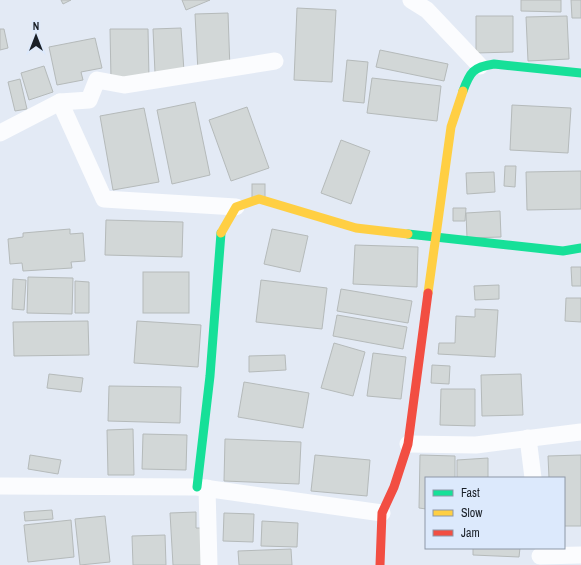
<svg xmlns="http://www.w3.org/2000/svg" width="581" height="565" font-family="'Archivo Narrow',sans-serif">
<rect width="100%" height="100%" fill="#e3eaf5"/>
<!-- building -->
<g fill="#d2d7d7" stroke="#b5baba">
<polygon points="61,0 71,0 63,4"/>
<polygon points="182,0 210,0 186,10"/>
<polygon points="521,0 561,0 561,12 521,11"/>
<polygon points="571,0 581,0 581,18 572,18"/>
<polygon points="297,8 336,10 332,82 294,80"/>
<polygon points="228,13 230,70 198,72 195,14"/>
<polygon points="476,16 513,16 513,52 476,53"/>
<polygon points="567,16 569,59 528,61 526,17"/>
<polygon points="181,28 184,71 155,73 153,29"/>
<polygon points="0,29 4,29 8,48 0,50"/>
<polygon points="110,29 148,29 149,79 111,79"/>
<polygon points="95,38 102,68 81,72 83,80 57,85 49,47"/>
<polygon points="380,50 448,64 444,81 376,67"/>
<polygon points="347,60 368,62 364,103 343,101"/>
<polygon points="44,66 53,92 29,100 21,73"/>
<polygon points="372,78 441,86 437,121 367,113"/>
<polygon points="20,79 27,109 15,111 8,82"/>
<polygon points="195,102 210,175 172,184 157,110"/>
<polygon points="512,105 571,108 568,153 510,150"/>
<polygon points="247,107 269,168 231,181 209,120"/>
<polygon points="144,108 159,182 113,190 100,116"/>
<polygon points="341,140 370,151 351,204 321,193"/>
<polygon points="505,166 516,166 515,187 504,186"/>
<polygon points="581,171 581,209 527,210 526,172"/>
<polygon points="494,172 495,192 467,194 466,173"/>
<rect x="252" y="184" width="13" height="14"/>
<polygon points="453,208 466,208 465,221 453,221"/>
<polygon points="500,211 501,237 467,238 466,213"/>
<polygon points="106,220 183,222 182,257 105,255"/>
<polygon points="70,229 70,234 83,233 85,261 71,262 72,268 23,271 22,263 10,264 8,239 23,237 23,233"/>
<polygon points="272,229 308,236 300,272 264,264"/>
<polygon points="355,245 418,247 417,287 353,284"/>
<polygon points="571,267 581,267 581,286 572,286"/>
<rect x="143" y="272" width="46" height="41"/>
<polygon points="28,277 73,278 72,314 27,313"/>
<polygon points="13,279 26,280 24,310 12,309"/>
<polygon points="261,280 327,288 322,329 256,322"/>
<polygon points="75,281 89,282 89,313 75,313"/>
<polygon points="499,285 499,299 475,300 474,286"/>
<polygon points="341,289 412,301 408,323 337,311"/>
<polygon points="566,298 581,298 581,322 565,321"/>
<polygon points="475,309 498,310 495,357 438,354 439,343 455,343 456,316 475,317"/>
<polygon points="337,315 407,327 403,349 333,336"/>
<polygon points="88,321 89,355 14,356 13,322"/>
<polygon points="137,321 201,325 198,367 134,363"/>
<polygon points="334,343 365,352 353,396 321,388"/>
<polygon points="373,353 406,357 401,399 367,396"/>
<polygon points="285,355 286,370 249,372 249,356"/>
<polygon points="432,365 450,366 449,384 431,383"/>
<polygon points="49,374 83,378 81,392 47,388"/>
<polygon points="521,374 523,415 482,416 481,375"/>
<polygon points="244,382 309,393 303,428 238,417"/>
<polygon points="109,386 181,387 180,423 108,421"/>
<polygon points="441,389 475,389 475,426 440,425"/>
<polygon points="133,429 134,475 108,475 107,430"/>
<polygon points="143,434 187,435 186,470 142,469"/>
<polygon points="225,439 301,442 299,484 224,481"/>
<polygon points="30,455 61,460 58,474 28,469"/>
<polygon points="315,455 370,460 367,496 311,491"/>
<polygon points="420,455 455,456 455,478 426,478 426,509 419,508"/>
<polygon points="581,455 581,526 564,526 564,478 549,478 548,456"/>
<polygon points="488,458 488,478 457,478 457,460"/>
<polygon points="52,510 53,519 25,521 24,512"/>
<polygon points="196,512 196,528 202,528 204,565 173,565 170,513"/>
<polygon points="224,513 254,514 253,542 223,541"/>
<polygon points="105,516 110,562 80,565 75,519"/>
<polygon points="71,520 74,557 28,562 24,525"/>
<polygon points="262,521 298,523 297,547 261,546"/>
<polygon points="165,535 166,565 133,565 132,536"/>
<polygon points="473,548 520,548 519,557 473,555"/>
<polygon points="291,549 292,565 239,565 238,551"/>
</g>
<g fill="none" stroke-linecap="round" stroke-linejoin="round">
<!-- street -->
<g stroke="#fbfcfe" stroke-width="17">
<polyline points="411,0 427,10 480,66"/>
<polyline points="60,102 104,199 236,207"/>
<polyline points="0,133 60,102 89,100 97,80 124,85 275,61"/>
<polyline points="528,438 533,478"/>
<polyline points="408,444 476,445 581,432"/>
<polyline points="0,486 197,487 382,513"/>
<polyline points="207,488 209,565"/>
<polyline points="540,556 581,555"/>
</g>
<!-- fast -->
<g stroke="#16e098" stroke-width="9">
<path d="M463,91C470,72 473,67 494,64L581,73"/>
<polyline points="408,234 563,251 581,248"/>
<polyline points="197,487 210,376 221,233"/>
</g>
<!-- slow -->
<g stroke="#ffcf43" stroke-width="9">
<polyline points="221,233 236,207 259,199 356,228 408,234"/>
<polyline points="428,293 451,127 463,91"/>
</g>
<!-- jam -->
<polyline stroke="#f24e42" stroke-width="9" points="380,565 382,513 394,487 408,444 428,293"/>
</g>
<!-- legend -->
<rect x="425" y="477" width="140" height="72" fill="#dce9fc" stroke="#8e98a7"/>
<rect x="433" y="490" width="20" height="6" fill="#16e098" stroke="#8e98a7"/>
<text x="461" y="497" font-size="12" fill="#191f27">Fast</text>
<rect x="433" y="510" width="20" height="6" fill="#ffcf43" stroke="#8e98a7"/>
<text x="461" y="517" font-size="12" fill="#191f27">Slow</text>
<rect x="433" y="530" width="20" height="6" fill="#f24e42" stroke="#8e98a7"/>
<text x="461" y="537" font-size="12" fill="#191f27">Jam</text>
<!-- north arrow -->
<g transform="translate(36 36)" stroke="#dce9fc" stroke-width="3" paint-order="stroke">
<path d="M0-3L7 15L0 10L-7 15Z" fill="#191f27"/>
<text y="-6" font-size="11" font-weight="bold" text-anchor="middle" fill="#191f27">N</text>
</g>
</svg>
